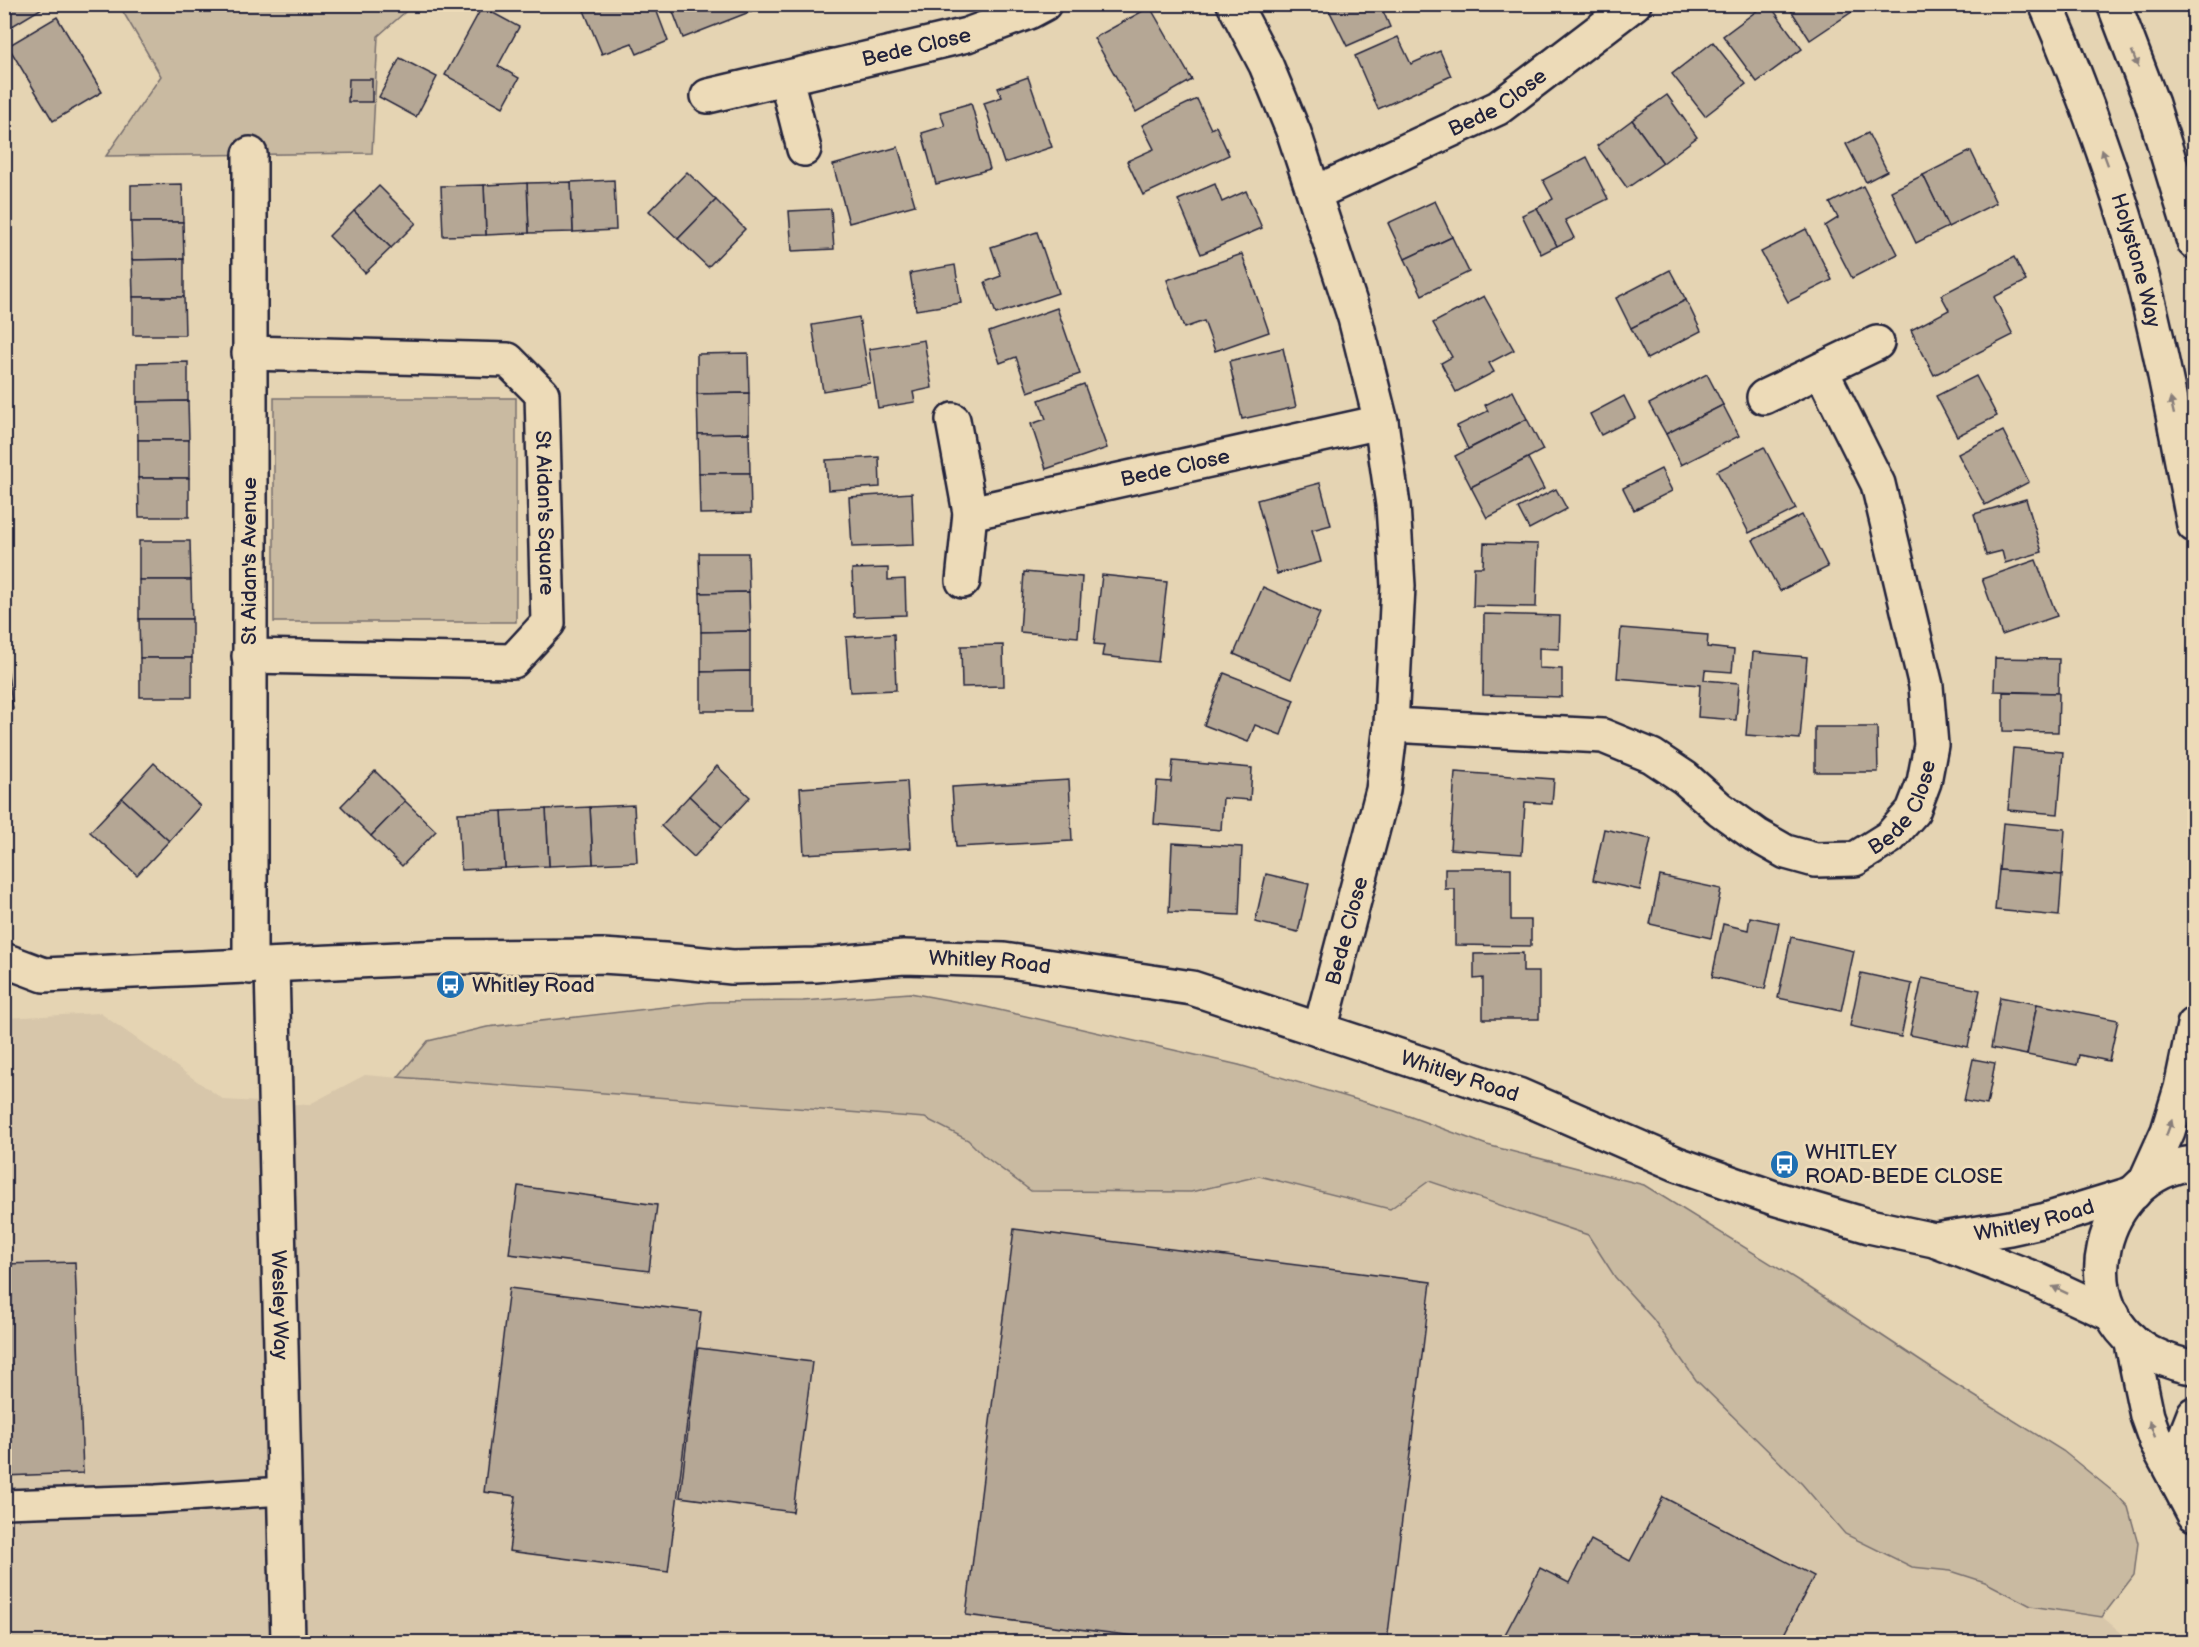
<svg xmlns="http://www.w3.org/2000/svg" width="2199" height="1647" font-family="'Balsamiq Sans',sans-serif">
<rect width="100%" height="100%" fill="#e5d4b3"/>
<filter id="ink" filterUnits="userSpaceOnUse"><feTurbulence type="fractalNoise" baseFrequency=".0167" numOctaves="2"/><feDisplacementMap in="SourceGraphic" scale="12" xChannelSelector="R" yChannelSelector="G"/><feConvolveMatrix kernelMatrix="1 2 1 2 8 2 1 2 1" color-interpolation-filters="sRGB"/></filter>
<g filter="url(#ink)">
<!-- built -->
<polygon fill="#d7c6aa" points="100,1013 224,1100 308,1105 365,1075 547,1090 1204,1106 1692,1269 2132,1642 5,1642 5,1018"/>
<!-- green -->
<g fill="#c9baa1" stroke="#766e6e" stroke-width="1.5">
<polygon points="119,5 413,5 378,36 372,153 106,156 161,76"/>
<rect x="274" y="398" width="242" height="224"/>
<polygon points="910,993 986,1007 1239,1065 1395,1111 1487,1145 1644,1185 1807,1286 1952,1382 2063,1451 2116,1494 2128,1507 2138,1543 2134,1575 2102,1617 2031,1606 1985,1582 1951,1571 1912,1567 1845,1534 1802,1484 1696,1380 1653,1319 1615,1277 1588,1235 1429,1181 1390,1209 1259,1176 1191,1192 1031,1191 984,1156 968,1140 925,1118 398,1077 428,1041 487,1027 709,1002 803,1001"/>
</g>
<!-- building -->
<g fill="#b5a795" stroke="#22223b" stroke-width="1.5">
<polygon points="4,4 49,4 4,31"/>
<polygon points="593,4 654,4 668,41 637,54 632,43 602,54 583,8"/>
<polygon points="670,4 750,4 752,11 683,38"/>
<polygon points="1330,4 1380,4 1390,27 1347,46 1327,6"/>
<polygon points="1766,4 1769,4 1802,49 1757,82 1723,36"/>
<polygon points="1787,4 1852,4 1856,9 1810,40"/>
<polygon points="482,7 519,27 498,66 519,78 503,107 445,75"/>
<polygon points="1150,7 1192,80 1136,112 1094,38"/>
<polygon points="57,17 102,92 53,121 8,46"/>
<polygon points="1398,37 1411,64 1440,51 1451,76 1378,109 1355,56"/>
<polygon points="1713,42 1746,84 1705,116 1672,74"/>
<polygon points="400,58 437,77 416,117 379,97"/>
<polygon points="1028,77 1052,147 1004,163 984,103 1002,97 998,88"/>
<polygon points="349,79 372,79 372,102 348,102"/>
<polygon points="1667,95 1697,137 1663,163 1632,120"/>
<polygon points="1197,99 1211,129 1216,126 1229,155 1143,195 1127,161 1154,149 1142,125"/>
<polygon points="971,103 990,169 936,184 922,133 945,126 940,112"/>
<polygon points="1632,120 1663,163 1627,188 1597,146"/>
<polygon points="1868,133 1887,171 1866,182 1846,144"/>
<polygon points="898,147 915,205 849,223 833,165"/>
<polygon points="1971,151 1996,203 1948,227 1923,175"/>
<polygon points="1587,157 1608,199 1565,220 1574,238 1557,246 1537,208 1553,199 1543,180"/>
<polygon points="687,172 716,200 678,239 649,211"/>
<polygon points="1923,175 1948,227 1916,243 1891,191"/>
<polygon points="614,180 616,230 573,232 571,182"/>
<polygon points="571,182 573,232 529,233 527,183"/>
<polygon points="527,183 529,233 486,235 484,185"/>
<polygon points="182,184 183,222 131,222 131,185"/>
<polygon points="1215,184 1222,202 1246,191 1262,228 1201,254 1178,200"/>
<polygon points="484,185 486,235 443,236 441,186"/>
<polygon points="379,186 416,223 391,248 354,211"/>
<polygon points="1863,186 1898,254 1852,278 1825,226 1838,218 1830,203"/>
<polygon points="716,200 745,229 708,267 678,239"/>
<polygon points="1435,201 1452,237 1405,259 1388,223"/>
<polygon points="1537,208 1557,246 1541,254 1522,215"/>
<polygon points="831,209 834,249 792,251 789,211"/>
<polygon points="354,211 391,248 365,273 329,236"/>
<polygon points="131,222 183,222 184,259 132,260"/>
<polygon points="1806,229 1832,280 1788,302 1761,252"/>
<polygon points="1037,232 1058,293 996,314 985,282 1001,276 991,247"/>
<polygon points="1452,237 1469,272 1422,295 1405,259"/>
<polygon points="1242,254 1269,332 1215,351 1204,321 1184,328 1167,280"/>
<polygon points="2014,257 2026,281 1994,297 2013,335 1934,375 1911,330 1949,310 1941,295"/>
<polygon points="184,259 184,297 133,297 132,260"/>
<polygon points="955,265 961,303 916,310 910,273"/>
<polygon points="1670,270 1686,300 1631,328 1616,298"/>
<polygon points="1484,296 1514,350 1489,363 1494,372 1456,392 1441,363 1452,357 1433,323"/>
<polygon points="133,297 184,297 185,335 133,335"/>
<polygon points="1686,300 1701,331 1647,359 1631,328"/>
<polygon points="1057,308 1080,374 1028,392 1016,357 1000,363 989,332"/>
<polygon points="859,317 870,383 823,391 812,325"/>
<polygon points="924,340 932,388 913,392 915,402 878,408 869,349"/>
<polygon points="1283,348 1296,407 1242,419 1229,361"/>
<polygon points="748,353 749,393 697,394 697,354"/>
<polygon points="188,362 188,401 137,402 137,363"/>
<polygon points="1707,374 1723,405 1666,434 1649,404"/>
<polygon points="1976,376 1997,416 1957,436 1936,396"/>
<polygon points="1084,384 1107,448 1046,469 1031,424 1046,419 1039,400"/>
<polygon points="1513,391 1527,419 1468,449 1457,426 1488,411 1485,405"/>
<polygon points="749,393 749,433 698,434 697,394"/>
<polygon points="1624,396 1635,418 1601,435 1590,414"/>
<polygon points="188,401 189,440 138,440 137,402"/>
<polygon points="1723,405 1739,436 1681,465 1666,434"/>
<polygon points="1527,419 1543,450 1471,487 1455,456"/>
<polygon points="2003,431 2029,482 1985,505 1958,454"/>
<polygon points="749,433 750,473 699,473 698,434"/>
<rect x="138" y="440" width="51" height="38"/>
<polygon points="1764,447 1796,509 1749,533 1717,471"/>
<polygon points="879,457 880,487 828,490 826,460"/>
<polygon points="1528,458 1544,489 1487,518 1471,487"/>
<polygon points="1661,469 1672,491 1634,510 1623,488"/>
<polygon points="699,473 750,473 751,513 700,514"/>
<polygon points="138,478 189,478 189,517 139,517"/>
<polygon points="1320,483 1331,525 1312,530 1321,562 1277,574 1257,500"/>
<polygon points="1556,489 1567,509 1529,529 1518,508"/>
<polygon points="912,493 914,545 852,547 849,497"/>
<polygon points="2026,499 2042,552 2005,563 2002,551 1986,555 1974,514"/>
<polygon points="1802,515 1828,567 1780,591 1753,540"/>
<polygon points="139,541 190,541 191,580 139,580"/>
<polygon points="1484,543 1538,544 1536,607 1473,606 1474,567 1483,567"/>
<polygon points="699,553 748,553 749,592 700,593"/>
<polygon points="2036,560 2057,616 2002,635 1982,579"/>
<polygon points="888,568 888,580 905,579 906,615 854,617 852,569"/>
<polygon points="1024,572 1082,577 1078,637 1020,632"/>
<polygon points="1102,575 1167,582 1158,662 1102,656 1104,645 1094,644"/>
<polygon points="139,580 191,580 192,619 139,619"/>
<polygon points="1263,587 1320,613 1291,679 1234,654"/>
<polygon points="749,592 750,631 701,632 700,593"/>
<polygon points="1484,614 1560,616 1559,649 1539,648 1539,668 1562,669 1562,697 1483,695"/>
<polygon points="139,619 192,619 192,658 140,658"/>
<polygon points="1621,628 1708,635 1707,647 1734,650 1732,672 1705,670 1704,680 1739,683 1736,720 1698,717 1700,685 1617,678"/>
<polygon points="750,631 750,671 701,672 701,632"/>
<polygon points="894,634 896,690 850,692 846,637"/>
<polygon points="1003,645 1004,686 962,687 961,646"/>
<polygon points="4,646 13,709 4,710"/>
<polygon points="1753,652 1807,657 1800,739 1746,735"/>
<rect x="140" y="658" width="52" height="39"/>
<polygon points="1995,658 2059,659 2058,693 1994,691"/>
<polygon points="750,671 750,711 701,711 701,672"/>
<polygon points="1224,673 1294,700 1281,735 1255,725 1248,742 1204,725"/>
<polygon points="2003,692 2059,693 2058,732 2003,731"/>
<polygon points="1815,727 1877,727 1878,772 1815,772"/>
<polygon points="2013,748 2063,752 2058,814 2008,810"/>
<polygon points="1173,761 1252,768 1250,800 1223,798 1221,830 1154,824 1157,781 1171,782"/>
<polygon points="154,763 200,806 169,841 122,798"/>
<polygon points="717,766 750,797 722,827 689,796"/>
<polygon points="375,771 405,801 371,836 341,806"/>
<polygon points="1455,772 1554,779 1552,804 1525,802 1522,854 1450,849"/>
<polygon points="1069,780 1072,841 956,847 952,787"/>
<polygon points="907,781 911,848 804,854 800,788"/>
<polygon points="689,796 722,827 694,857 661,826"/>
<polygon points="122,798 169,841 137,875 90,832"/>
<polygon points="405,801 436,831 402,866 371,836"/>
<polygon points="634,805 637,862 593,864 590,807"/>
<polygon points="590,807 593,864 549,866 546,809"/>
<polygon points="546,809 549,866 505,868 502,811"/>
<polygon points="502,811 505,868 461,870 458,813"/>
<polygon points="2003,823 2065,829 2062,875 1999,870"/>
<polygon points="1604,829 1651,839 1640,890 1593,880"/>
<polygon points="1172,843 1242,847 1239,915 1169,912"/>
<polygon points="1445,868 1511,868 1511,920 1531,920 1531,946 1455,945 1455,889 1445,889"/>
<polygon points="1999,870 2062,875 2059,916 1995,910"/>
<polygon points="1266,874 1309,884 1298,932 1255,922"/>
<polygon points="1660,876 1721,889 1711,938 1650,924"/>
<polygon points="1750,917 1779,923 1765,989 1712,977 1723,924 1748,930"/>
<polygon points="1791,937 1854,951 1841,1011 1778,998"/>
<polygon points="1523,953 1523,972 1539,972 1539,1019 1483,1019 1483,978 1474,979 1474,954"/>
<polygon points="1861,973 1912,984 1901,1037 1850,1026"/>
<polygon points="1922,978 1980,990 1968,1047 1910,1035"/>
<polygon points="2000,997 2037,1004 2027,1055 1991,1048"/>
<polygon points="2037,1004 2118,1020 2109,1061 2079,1055 2077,1065 2027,1055"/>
<polygon points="1973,1059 1995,1063 1987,1105 1964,1101"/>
<polygon points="518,1186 657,1205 649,1271 509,1254"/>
<polygon points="1014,1229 1431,1282 1387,1642 1182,1642 966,1615"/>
<polygon points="75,1262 83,1473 4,1476 4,1264"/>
<polygon points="509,1288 701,1312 668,1572 509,1551 516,1496 484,1492"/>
<polygon points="698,1348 812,1362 793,1512 680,1497"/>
<polygon points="1663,1497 1814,1576 1781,1640 1787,1642 1501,1642 1540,1568 1569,1583 1591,1540 1630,1561"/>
</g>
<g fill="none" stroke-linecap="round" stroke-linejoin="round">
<defs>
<polyline id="service" points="4,1504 156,1499 284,1491"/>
<g id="minor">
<polyline points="1234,4 1266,65 1294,133 1355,318 1381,422 1393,505 1398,586 1391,725 1383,790 1320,1030"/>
<polyline points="786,78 804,149"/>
<path id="s1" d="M708,96L967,35L1029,12L1044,4"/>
<polyline points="250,154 250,967"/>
<path id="s2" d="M1315,193L1498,108L1634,4"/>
<path id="s3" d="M249,353L508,360L542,394L548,623L513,661L249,656"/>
<polyline points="1764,397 1877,343"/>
<polyline points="953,420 970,513 963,581"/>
<path id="s4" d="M970,513L1381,422"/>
<path id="s5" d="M1391,725L1603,736L1652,756L1685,778L1720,809L1756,835L1786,852L1815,860L1855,859L1890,837L1913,811L1924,782L1931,745L1926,686L1878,484L1821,370"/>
<path id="s6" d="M272,967L288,1642"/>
</g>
<g id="tertiary">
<path id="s7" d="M4,960L44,975L444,957L602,956L664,960L732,967L815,965L904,957L1004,960L1192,988L1518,1095L1677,1164L1777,1199L1869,1226L1934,1240L2035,1279L2113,1315"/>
<path id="s8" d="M1936,1240L2010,1228L2046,1220L2134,1193"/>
</g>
<g id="secondary">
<polyline points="2131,1339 2147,1416 2157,1444 2194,1514"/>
<polyline points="2177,1482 2185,1437 2194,1414"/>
</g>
<g id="primary">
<path id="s9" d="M2046,4C2085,95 2119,189 2144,284C2164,364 2179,445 2194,525"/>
<polyline points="2114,4 2152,104 2194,242"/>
<path d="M2194,1163C2099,1173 2063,1312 2155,1355C2168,1361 2181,1366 2194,1367"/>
<polyline points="2145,1182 2168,1131 2181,1088 2194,1025"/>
</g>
</defs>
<!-- service casing -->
<use href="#service" stroke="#22223b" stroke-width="32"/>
<!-- minor casing -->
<use href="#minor" stroke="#22223b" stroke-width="38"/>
<!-- tertiary casing -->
<use href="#tertiary" stroke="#22223b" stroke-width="38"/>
<!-- secondary casing -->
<use href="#secondary" stroke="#22223b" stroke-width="38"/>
<!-- primary casing -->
<use href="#primary" stroke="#22223b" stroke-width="38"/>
<!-- service -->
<use href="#service" stroke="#eddbb8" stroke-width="27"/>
<!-- minor -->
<use href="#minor" stroke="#eddbb8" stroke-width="33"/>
<!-- tertiary -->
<use href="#tertiary" stroke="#eddbb8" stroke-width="33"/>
<!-- secondary -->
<use href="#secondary" stroke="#eddbb8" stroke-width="33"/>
<!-- primary -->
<use href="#primary" stroke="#eddbb8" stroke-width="33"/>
</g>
<!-- one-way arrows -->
<defs><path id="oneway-solid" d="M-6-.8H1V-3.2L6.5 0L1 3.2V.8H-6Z" transform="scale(1.5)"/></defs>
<g fill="#887e7a">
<use href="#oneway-solid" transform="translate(2135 59) rotate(69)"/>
<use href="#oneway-solid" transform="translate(2105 157) rotate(-110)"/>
<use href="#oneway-solid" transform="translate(2172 406) rotate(-103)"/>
<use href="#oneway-solid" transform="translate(2169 1128) rotate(-70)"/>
<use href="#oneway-solid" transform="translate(2060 1290) rotate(-155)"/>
<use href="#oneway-solid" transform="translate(2152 1429) rotate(-110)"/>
</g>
</g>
<!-- icons -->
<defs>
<symbol id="bus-disc" viewBox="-11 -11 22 22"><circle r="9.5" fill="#1f6fb2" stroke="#eddbb8"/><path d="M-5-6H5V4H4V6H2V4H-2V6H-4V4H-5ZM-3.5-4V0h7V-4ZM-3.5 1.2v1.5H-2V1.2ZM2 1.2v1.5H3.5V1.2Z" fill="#fff"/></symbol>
</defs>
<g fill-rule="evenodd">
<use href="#bus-disc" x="434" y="968" width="33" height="33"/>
<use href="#bus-disc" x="1768" y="1148" width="33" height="33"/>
</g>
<g text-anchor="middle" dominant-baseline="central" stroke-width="6" stroke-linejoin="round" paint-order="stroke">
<!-- street labels -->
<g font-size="21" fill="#22223b" stroke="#eddbb8">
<text stroke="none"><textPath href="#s1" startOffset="214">Bede Close</textPath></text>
<text stroke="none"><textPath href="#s2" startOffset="204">Bede Close</textPath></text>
<text stroke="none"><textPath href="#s9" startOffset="272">Holystone Way</textPath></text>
<text stroke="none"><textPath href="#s4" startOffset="210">Bede Close</textPath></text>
<text stroke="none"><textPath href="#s3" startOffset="426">St Aidan's Square</textPath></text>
<text transform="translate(249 561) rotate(-90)">St Aidan's Avenue</text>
<text stroke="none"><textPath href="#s5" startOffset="574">Bede Close</textPath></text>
<text transform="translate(1347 931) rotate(-75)">Bede Close</text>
<text stroke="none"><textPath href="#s7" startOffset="990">Whitley Road</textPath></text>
<text stroke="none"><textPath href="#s7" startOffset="1476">Whitley Road</textPath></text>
<text stroke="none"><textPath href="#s8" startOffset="100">Whitley Road</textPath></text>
<text stroke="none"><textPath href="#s6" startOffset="338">Wesley Way</textPath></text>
</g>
<!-- poi labels -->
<g font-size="21" fill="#22223b" stroke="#eddbb8" text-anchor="start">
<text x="472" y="985">Whitley Road</text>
<text x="1805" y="1152">WHITLEY<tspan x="1805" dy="24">ROAD-BEDE CLOSE</tspan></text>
</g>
</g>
<!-- margin -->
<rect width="2199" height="1647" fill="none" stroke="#eddbb8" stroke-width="24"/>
<rect x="12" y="12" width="2175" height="1623" fill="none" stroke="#22223b" stroke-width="2" filter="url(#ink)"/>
</svg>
